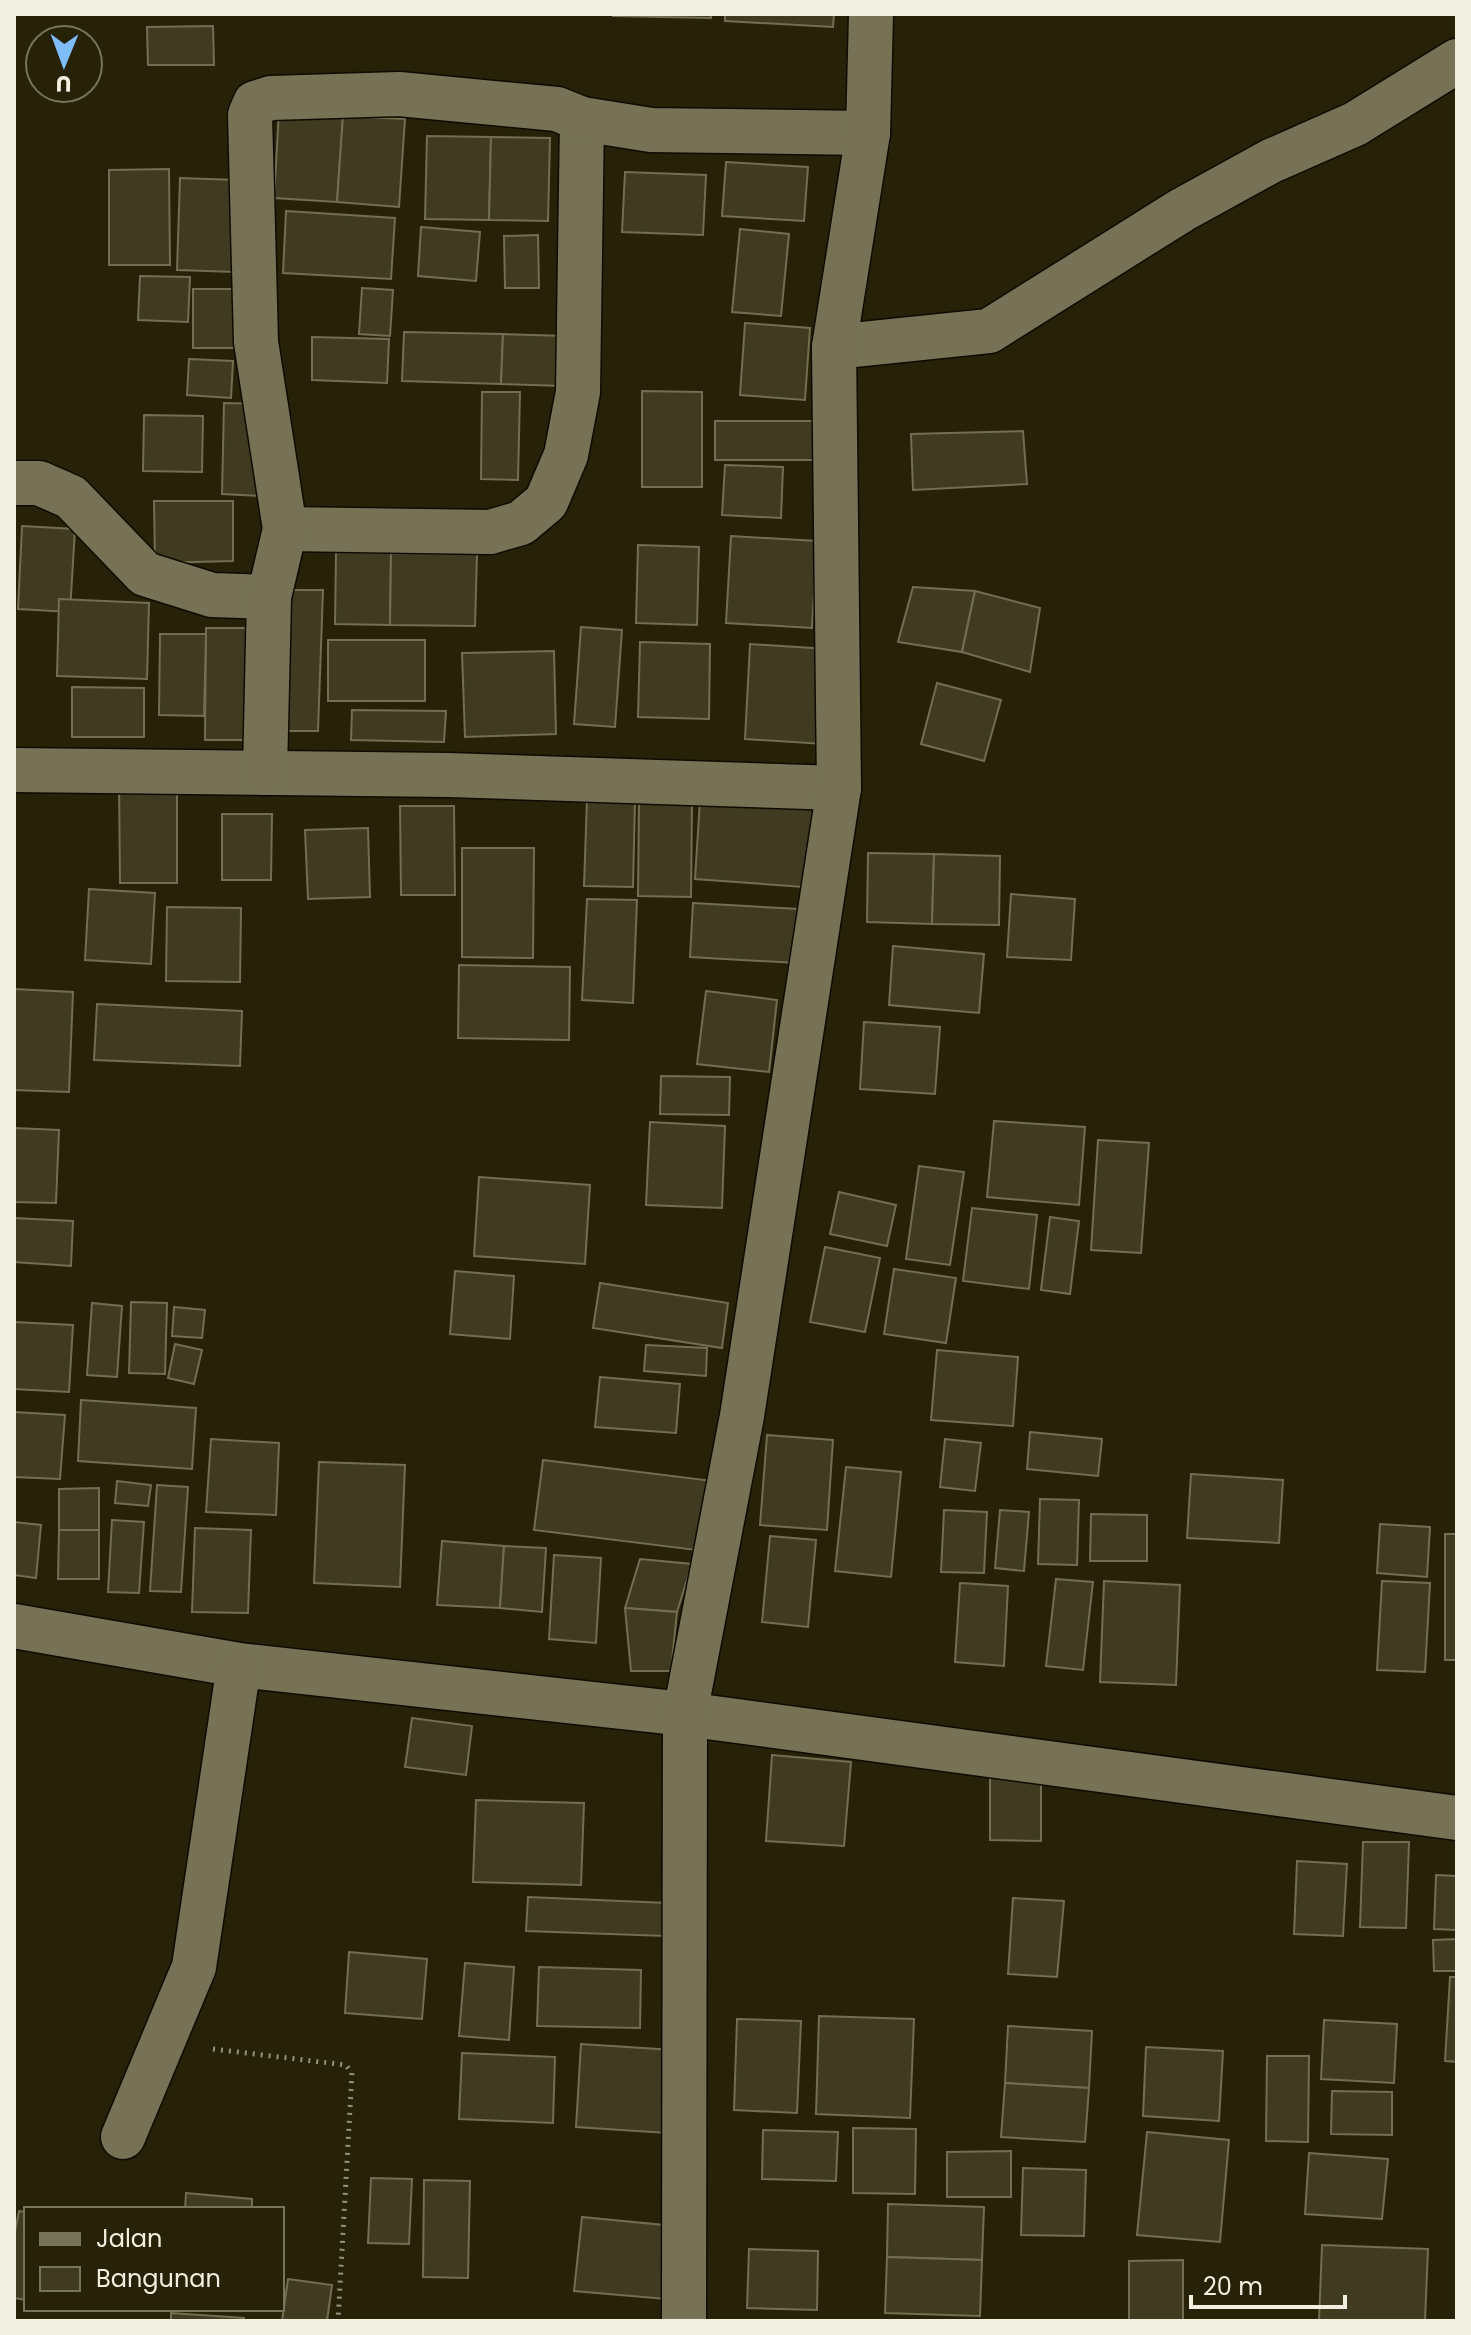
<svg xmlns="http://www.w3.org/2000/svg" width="1471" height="2335" font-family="Poppins,sans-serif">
<rect width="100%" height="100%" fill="#272107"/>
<!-- building -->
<g fill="#403b20" stroke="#736d51" stroke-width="2">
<polygon points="613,14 711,14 711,18 613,16"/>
<polygon points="725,14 834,14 833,27 725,21"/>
<polygon points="213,26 214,65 148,65 147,27"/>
<polygon points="279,111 343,116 337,202 274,198"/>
<polygon points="343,116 405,119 399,207 337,202"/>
<polygon points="427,136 491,137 489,220 425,219"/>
<polygon points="491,137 550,138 548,221 489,220"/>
<polygon points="726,162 808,167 804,221 722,216"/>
<polygon points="169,169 170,265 109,265 109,170"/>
<polygon points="625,172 706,175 703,235 622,232"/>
<polygon points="180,178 238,180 235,272 177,270"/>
<polygon points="286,211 395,218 391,279 283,273"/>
<polygon points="421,227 480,232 476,281 418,276"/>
<polygon points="740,229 789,234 781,316 732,312"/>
<polygon points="538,235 539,288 505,288 504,236"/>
<polygon points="140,276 190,277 188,322 138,320"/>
<polygon points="362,288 393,290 390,336 359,334"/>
<rect x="193" y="289" width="59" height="59"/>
<polygon points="745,323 810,328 805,400 740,395"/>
<polygon points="404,332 503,334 501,384 402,381"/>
<polygon points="503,334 565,336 563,386 501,384"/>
<polygon points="312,337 389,339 387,383 312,380"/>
<polygon points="189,359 233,361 231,398 187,395"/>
<polygon points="642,391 702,392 702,487 642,487"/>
<polygon points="482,392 520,392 518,480 481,479"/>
<polygon points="224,403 262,404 260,496 222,494"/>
<polygon points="144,415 203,416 202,472 143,471"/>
<polygon points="715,421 815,421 816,460 715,460"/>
<polygon points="1023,431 1027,484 913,490 911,434"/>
<polygon points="725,465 783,467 781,518 722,515"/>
<polygon points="154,501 233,501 233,561 155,563"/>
<polygon points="22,526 75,529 70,612 18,609"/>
<polygon points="731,536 817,541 812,628 726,623"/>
<polygon points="638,545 699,547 697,625 636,623"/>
<polygon points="336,552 391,553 390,625 335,624"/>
<polygon points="391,553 477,554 475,626 390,625"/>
<polygon points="913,587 975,591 962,652 898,642"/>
<polygon points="283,590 323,590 318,731 279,731"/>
<polygon points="975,591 1040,608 1030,672 962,652"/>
<polygon points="59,599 149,603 147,679 57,676"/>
<polygon points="581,627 622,630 615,727 574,724"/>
<polygon points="206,628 251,628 251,740 205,740"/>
<polygon points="160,634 206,634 204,716 159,715"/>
<rect x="328" y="640" width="97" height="61"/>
<polygon points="640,642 710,644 709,719 638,717"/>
<polygon points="750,644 828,649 823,744 745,739"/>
<polygon points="554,651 556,734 465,737 462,653"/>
<polygon points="937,683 1001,700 984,761 921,744"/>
<polygon points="72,687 144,688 144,737 72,737"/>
<polygon points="352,710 446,711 444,742 351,740"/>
<polygon points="119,779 177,779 177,883 120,883"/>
<polygon points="587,799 635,800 633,887 584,886"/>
<polygon points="700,800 823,809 817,888 695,879"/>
<polygon points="639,802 692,803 691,897 638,896"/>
<polygon points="400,806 454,806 455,895 401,895"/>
<polygon points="222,814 272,814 271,880 222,880"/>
<polygon points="368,828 370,897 308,899 305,830"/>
<polygon points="462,848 534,848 533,958 462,957"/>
<polygon points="868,853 934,854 932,924 867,922"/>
<polygon points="934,854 1000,856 999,925 932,924"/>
<polygon points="89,889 155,893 151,964 85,960"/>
<polygon points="1011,894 1075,899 1071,960 1007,957"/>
<polygon points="587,899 637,900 633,1003 582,1000"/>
<polygon points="693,903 799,909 796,963 690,957"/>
<polygon points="167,907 241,908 240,982 166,981"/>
<polygon points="893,946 984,954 979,1013 889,1005"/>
<polygon points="459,965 570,967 569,1040 458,1038"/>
<polygon points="14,989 73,992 69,1092 14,1090"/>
<polygon points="706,991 777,1000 769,1072 697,1064"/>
<polygon points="97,1004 242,1011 240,1066 94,1060"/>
<polygon points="864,1022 940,1027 935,1094 860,1089"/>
<polygon points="661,1076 730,1077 729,1115 660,1114"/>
<polygon points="994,1121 1085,1127 1079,1205 987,1197"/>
<polygon points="650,1122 725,1126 722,1208 646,1205"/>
<polygon points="14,1128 59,1130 56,1203 14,1202"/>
<polygon points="1098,1140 1149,1143 1141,1253 1091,1250"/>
<polygon points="919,1166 964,1172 950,1265 906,1259"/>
<polygon points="479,1177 590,1185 585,1264 474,1256"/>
<polygon points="839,1192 896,1205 887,1246 830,1234"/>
<polygon points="972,1208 1037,1215 1029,1289 963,1281"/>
<polygon points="1050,1217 1079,1221 1070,1294 1041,1290"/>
<polygon points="14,1218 73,1221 71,1266 14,1262"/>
<polygon points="825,1247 880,1258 865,1332 810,1322"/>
<polygon points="894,1269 956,1278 946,1343 884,1334"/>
<polygon points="455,1271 514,1276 510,1339 450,1334"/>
<polygon points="600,1283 728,1303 722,1348 593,1328"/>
<polygon points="131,1302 167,1303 165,1374 129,1373"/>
<polygon points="92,1303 122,1306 117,1377 87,1375"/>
<polygon points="174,1307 205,1310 202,1338 172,1336"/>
<polygon points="14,1322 73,1325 69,1392 14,1389"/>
<polygon points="175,1344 202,1350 194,1384 168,1378"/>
<polygon points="646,1345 707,1348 706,1376 644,1371"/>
<polygon points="937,1350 1018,1357 1013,1426 931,1420"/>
<polygon points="600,1377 680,1384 676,1433 595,1427"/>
<polygon points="81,1400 196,1408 192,1469 78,1461"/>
<polygon points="14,1412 65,1415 60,1479 14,1477"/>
<polygon points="1030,1432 1102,1439 1098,1476 1027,1469"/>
<polygon points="767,1435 833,1440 827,1530 760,1525"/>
<polygon points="211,1439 279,1443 276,1515 206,1512"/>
<polygon points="945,1439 981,1443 975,1491 940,1487"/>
<polygon points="543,1460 713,1481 704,1551 534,1530"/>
<polygon points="319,1462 405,1465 400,1587 314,1583"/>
<polygon points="846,1467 901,1472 891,1577 835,1571"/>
<polygon points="1191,1474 1283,1480 1279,1543 1187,1538"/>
<polygon points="117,1481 151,1485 148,1506 115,1503"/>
<polygon points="157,1485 188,1487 181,1592 150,1591"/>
<polygon points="99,1488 99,1530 59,1530 59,1489"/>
<polygon points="1040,1499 1079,1500 1077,1565 1038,1564"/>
<polygon points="944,1510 987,1512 984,1573 941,1572"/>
<polygon points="1000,1510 1029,1512 1024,1571 995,1568"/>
<polygon points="1091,1514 1147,1515 1147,1561 1090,1561"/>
<polygon points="112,1520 144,1522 139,1593 108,1592"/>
<polygon points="14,1522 41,1525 36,1578 14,1575"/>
<polygon points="1380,1524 1430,1527 1427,1577 1377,1573"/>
<polygon points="195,1528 251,1530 248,1613 192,1612"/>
<polygon points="59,1530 99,1530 99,1579 58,1579"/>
<rect x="1445" y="1534" width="12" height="126"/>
<polygon points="770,1536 816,1540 808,1627 762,1622"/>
<polygon points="442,1541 504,1546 500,1608 437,1605"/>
<polygon points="504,1546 546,1548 542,1612 500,1608"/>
<polygon points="554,1555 601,1558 596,1643 549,1639"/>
<polygon points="640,1559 692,1564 677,1612 625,1608"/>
<polygon points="1056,1579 1093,1582 1083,1670 1046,1666"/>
<polygon points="1104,1581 1180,1585 1176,1685 1100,1682"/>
<polygon points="1382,1581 1430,1583 1425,1672 1377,1670"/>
<polygon points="960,1583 1008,1586 1004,1666 955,1662"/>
<polygon points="625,1608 677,1612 671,1671 631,1671"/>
<polygon points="412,1718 472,1726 466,1775 405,1767"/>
<polygon points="772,1755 851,1762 844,1846 766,1841"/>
<polygon points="990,1764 1041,1764 1041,1841 990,1840"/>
<polygon points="476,1800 584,1803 581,1885 473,1882"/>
<polygon points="1363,1842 1409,1842 1406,1928 1360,1927"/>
<polygon points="1297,1861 1347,1864 1343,1936 1294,1934"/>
<polygon points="1436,1875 1457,1876 1457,1930 1434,1929"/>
<polygon points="528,1897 667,1903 665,1936 526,1931"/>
<polygon points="1013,1898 1064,1901 1057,1977 1008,1974"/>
<polygon points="1457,1939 1457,1971 1434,1971 1433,1940"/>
<polygon points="349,1952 427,1959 422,2019 345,2013"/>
<polygon points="465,1963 514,1967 509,2040 459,2036"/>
<polygon points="539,1967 641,1970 640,2028 537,2026"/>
<polygon points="1450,1977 1457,1977 1457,2062 1445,2061"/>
<polygon points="819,2016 914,2019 910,2118 816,2114"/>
<polygon points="737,2019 801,2021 797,2113 734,2110"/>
<polygon points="1324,2020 1397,2024 1394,2083 1321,2079"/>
<polygon points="1008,2026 1092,2031 1089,2088 1005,2083"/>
<polygon points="581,2044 673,2050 667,2133 576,2127"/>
<polygon points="1146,2047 1223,2051 1219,2121 1143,2116"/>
<polygon points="462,2053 555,2057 553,2123 459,2119"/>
<polygon points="1267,2056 1309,2056 1308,2142 1266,2141"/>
<polygon points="1005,2083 1089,2088 1085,2142 1001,2137"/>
<polygon points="1332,2091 1392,2092 1392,2135 1331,2134"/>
<polygon points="853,2128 916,2129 915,2194 853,2193"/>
<polygon points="763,2130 838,2132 836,2181 762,2179"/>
<polygon points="1147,2132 1229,2140 1220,2242 1137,2235"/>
<polygon points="1011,2151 1011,2197 947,2197 947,2152"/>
<polygon points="1309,2153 1388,2159 1382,2219 1305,2214"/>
<polygon points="1023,2168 1086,2170 1084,2236 1021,2235"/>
<polygon points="371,2178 412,2179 409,2244 368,2243"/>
<polygon points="424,2180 470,2181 468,2278 423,2277"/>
<polygon points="186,2193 252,2199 252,2209 185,2209"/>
<polygon points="888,2204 984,2207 982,2260 887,2257"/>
<polygon points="19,2211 26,2212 26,2300 14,2298 14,2237"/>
<polygon points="582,2217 674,2226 666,2299 574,2291"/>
<polygon points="1322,2245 1428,2249 1425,2321 1319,2321"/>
<polygon points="749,2249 818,2251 817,2310 747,2308"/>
<polygon points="887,2257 982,2260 980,2316 885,2313"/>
<polygon points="1183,2260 1183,2320 1129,2320 1129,2261"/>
<polygon points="288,2279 332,2285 327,2321 282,2321"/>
<polygon points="171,2313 244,2318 244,2321 171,2321"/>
</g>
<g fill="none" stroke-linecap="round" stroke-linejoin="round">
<defs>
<g id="minor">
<polyline points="834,347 989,331 1182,210 1271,161 1355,124 1457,61"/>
<polyline points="14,483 39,483 71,497 145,574 212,595 269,597"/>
<polyline points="285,529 490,532 521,523 546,502 566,455 578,392 582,119"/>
<polyline points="14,770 449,775 839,788"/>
<polyline points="265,773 269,597 285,529 256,342 250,115 255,103 271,98 399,94 557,109 582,119 651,130 868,133"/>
<polyline points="14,1626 239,1665 685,1714 1457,1818"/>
<polyline points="123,2137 194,1967 239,1665"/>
<polyline points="684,2321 685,1714 742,1416 839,788 834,347 868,133 871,14"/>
</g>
</defs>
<!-- minor casing -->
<use href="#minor" stroke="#100b00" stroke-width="47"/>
<!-- path -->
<polyline stroke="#94917c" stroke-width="5" stroke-dasharray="2 6" stroke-linecap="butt" points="213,2049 346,2065 352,2073 338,2321"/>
<!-- minor -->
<use href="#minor" stroke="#777255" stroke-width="44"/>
</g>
<!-- border -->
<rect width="1471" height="2335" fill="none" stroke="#f1efdf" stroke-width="32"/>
<!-- legend -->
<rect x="24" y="2207" width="260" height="104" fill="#272107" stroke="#78735d" stroke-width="2"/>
<rect x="40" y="2233" width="40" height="12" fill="#777255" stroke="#78735d" stroke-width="2"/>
<text x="96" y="2247" font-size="24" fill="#f1efdf">Jalan</text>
<rect x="40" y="2267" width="40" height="24" fill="#403b20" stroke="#78735d" stroke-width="2"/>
<text x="96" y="2287" font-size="24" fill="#f1efdf">Bangunan</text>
<!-- north arrow -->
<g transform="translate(64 64) rotate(181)"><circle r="38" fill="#272107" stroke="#78735d" stroke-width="2"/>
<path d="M0-6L14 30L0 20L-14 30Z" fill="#7fbdf9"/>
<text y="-12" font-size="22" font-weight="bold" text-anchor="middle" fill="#f1efdf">U</text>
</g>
<!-- scale -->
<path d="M1191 2295v12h154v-12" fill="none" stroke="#f1efdf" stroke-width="4"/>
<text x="1203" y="2295" font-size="24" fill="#f1efdf" stroke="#272107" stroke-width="6" paint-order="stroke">20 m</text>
</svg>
